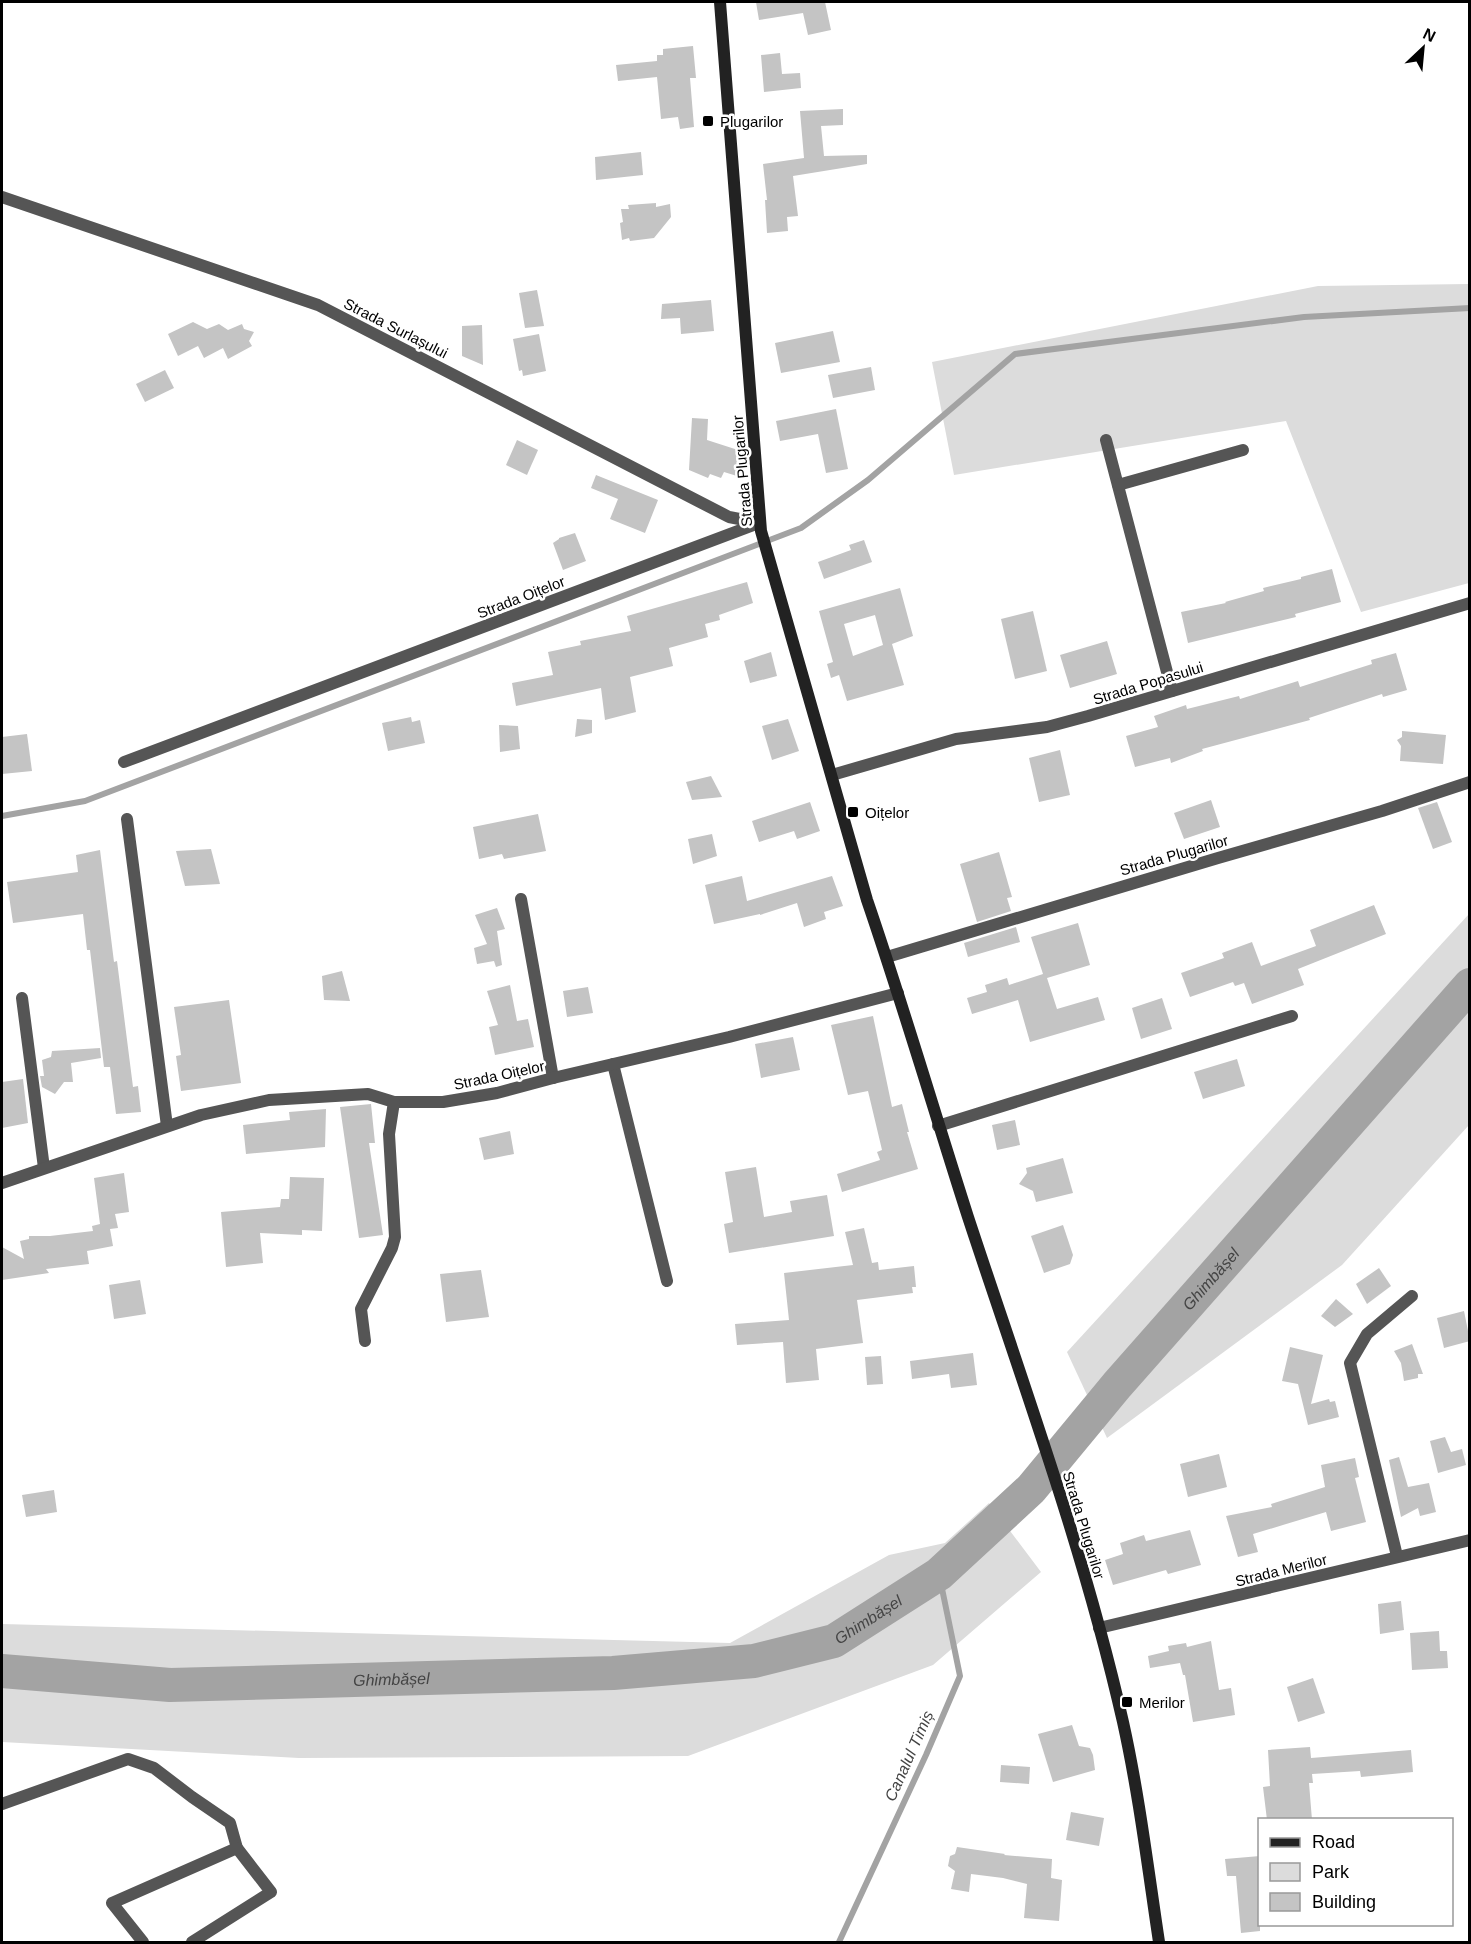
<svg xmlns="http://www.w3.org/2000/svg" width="1471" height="1944" font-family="Arial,sans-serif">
<rect width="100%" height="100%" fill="#fff"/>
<!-- green -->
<g fill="#dcdcdc">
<polygon points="1469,284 1469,583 1361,612 1286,421 954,475 932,362 1318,286"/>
<polygon points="1469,914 1469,1125 1342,1265 1107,1438 1067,1352"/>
<polygon points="989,1503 1041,1572 933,1665 688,1756 299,1758 2,1742 2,1624 730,1643 889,1555 945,1543"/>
</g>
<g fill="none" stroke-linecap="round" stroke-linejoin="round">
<!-- stream -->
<g stroke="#a3a3a3" stroke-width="6">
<polyline points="2,816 85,801 801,528 868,480 1015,354 1304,317 1470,308"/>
<polyline points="839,1942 926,1755 960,1676 939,1574"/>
</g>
<!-- river -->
<path stroke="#a3a3a3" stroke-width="34" id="s1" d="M2,1671L170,1685L613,1673L754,1661L834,1641L939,1574L1031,1489L1117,1385L1470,985"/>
</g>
<!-- building -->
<g fill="#c4c4c4" fill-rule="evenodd">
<polygon points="756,2 825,2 831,30 808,35 803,13 759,20"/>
<polygon points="693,46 696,78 690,78 694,127 680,129 678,117 661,119 657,77 618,81 616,65 657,61 657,55 663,55 663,49"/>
<polygon points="780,53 782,74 800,73 801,88 764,92 761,55"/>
<polygon points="843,109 843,125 821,126 824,156 867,155 867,164 793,176 798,216 787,217 788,231 767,233 765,200 767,200 763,164 804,158 800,111"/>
<polygon points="641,152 643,175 596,180 595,157"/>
<polygon points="656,203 656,207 670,204 671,217 654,238 630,241 629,238 622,240 620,223 623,222 621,209 629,209 628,205"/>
<polygon points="537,290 544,326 525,328 519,293"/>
<polygon points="711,300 714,331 681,334 680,318 661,319 662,304"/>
<polygon points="193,322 207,329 219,324 228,330 242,324 244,329 254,332 249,341 252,346 228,359 223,348 204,358 198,346 178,356 168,334"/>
<polygon points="482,325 483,365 462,356 462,326"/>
<polygon points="833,331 840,362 781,373 775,343"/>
<polygon points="539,334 546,371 523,376 522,370 519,371 513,339"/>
<polygon points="871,367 875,390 833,398 828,375"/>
<polygon points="165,370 174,388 145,402 136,384"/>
<polygon points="836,409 848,469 826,473 818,434 780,441 776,421"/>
<polygon points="692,418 708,419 707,440 738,450 737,476 724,472 721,478 710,474 708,478 689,470"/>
<polygon points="517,440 538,450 527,475 506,465"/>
<polygon points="596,475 658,500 645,533 610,519 618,499 591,488"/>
<polygon points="575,533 586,561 563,570 553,543 559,539 559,538"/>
<polygon points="864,540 872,562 824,579 818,562 851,550 849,545"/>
<polygon points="1332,569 1341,602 1295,614 1296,617 1188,643 1181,612 1226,603 1225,602 1264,591 1263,588 1301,579 1301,577"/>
<polygon points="747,582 753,603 719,615 720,620 705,624 708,637 669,648 673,666 630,677 636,712 605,720 601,688 516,706 512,683 553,675 548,652 581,645 580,641 631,631 627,616"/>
<path d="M900,588L913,636L892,644L904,685L847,701L839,675L831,678L827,664L833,662L819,611ZM875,615L883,645L853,656L844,624Z"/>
<polygon points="1033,611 1047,671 1015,679 1001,619"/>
<polygon points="1107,641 1117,674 1070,688 1060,655"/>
<polygon points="771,652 777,676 750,683 744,661"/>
<polygon points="1396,653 1407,690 1383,697 1382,694 1309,718 1310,720 1202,749 1203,751 1171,763 1170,758 1135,767 1126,736 1158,727 1154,716 1186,705 1187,709 1239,696 1240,699 1298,681 1300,687 1372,664 1371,660"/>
<polygon points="411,717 412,722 420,720 425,743 388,751 382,723"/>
<polygon points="577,719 592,720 592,733 575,737"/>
<polygon points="788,719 799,751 772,760 762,726"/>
<polygon points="499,725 518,726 520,749 500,752"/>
<polygon points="1402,731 1446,735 1443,764 1400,761 1401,746 1397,740 1402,737"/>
<polygon points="27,734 32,771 2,774 2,737"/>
<polygon points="1060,750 1070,795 1039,802 1029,758"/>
<polygon points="711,776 722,797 692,800 686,782"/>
<polygon points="1211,800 1220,827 1184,839 1174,813"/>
<polygon points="810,802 820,831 797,839 794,831 759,842 752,821"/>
<polygon points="1437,802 1452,842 1433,849 1418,808"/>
<polygon points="538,814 546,851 504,859 502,854 479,859 473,827"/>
<polygon points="712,834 717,856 693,864 688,839"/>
<polygon points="211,849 220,884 185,886 176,851"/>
<polygon points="100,850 114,962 117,961 133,1087 138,1086 141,1112 116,1114 110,1067 104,1067 90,950 87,950 83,914 13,923 7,882 78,872 76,855"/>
<polygon points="999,852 1012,897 1007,898 1011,911 977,922 960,864"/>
<polygon points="742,876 747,901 832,876 843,906 824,912 826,919 804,927 797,903 760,915 760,914 714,924 705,885"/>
<polygon points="1374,905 1386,934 1298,969 1304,985 1252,1004 1244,983 1235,986 1233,982 1190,997 1181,973 1224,958 1222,953 1252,942 1261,966 1316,946 1310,930"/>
<polygon points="497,908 505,929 497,931 502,965 496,967 494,961 477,964 474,948 487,944 475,915"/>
<polygon points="1078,923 1090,965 1047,978 1057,1009 1098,997 1105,1020 1030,1042 1018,1000 972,1014 967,998 987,992 985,985 1007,978 1009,985 1043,974 1031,937"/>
<polygon points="1016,927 1020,942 968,957 964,943"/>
<polygon points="342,971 350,1001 324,1000 322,976"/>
<polygon points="510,985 517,1021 528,1019 534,1047 495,1055 489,1027 498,1025 487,991"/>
<polygon points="588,987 593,1013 567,1017 563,991"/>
<polygon points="1162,998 1172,1029 1141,1039 1132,1008"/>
<polygon points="229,1000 241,1083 181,1091 176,1056 181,1055 174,1007"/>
<polygon points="873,1016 892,1107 902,1104 909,1132 907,1132 918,1169 842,1192 837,1174 880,1160 877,1152 882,1150 868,1091 848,1095 831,1025"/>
<polygon points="793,1037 800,1070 761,1078 755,1044"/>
<polygon points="100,1048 101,1058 71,1063 73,1082 64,1082 55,1094 42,1087 40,1076 44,1076 42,1060 51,1057 52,1051"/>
<polygon points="1237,1059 1245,1086 1203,1099 1194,1072"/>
<polygon points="23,1079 28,1123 2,1128 2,1082"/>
<polygon points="371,1104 375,1143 369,1143 383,1235 359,1238 340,1107"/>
<polygon points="326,1109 325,1147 246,1154 243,1125 290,1120 289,1112"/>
<polygon points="1015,1120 1020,1145 997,1150 992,1125"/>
<polygon points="510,1131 514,1154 484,1160 479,1138"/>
<polygon points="1063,1158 1073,1193 1036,1202 1033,1191 1019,1184 1027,1173 1026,1168"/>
<polygon points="756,1167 764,1217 792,1212 790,1201 827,1195 834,1236 729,1253 724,1224 733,1222 725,1172"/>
<polygon points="124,1173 129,1212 115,1214 118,1228 110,1229 113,1246 87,1251 89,1264 46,1269 49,1273 2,1280 2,1247 24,1259 20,1241 29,1239 29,1236 50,1236 93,1231 92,1226 100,1224 94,1178"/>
<polygon points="290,1177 324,1178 322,1231 302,1230 302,1235 260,1233 263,1263 226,1267 221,1212 280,1207 281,1199 289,1199"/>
<polygon points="1063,1225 1073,1255 1070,1264 1044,1273 1031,1236"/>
<polygon points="864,1228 872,1263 878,1262 879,1270 914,1266 916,1287 912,1287 913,1293 857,1300 863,1343 816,1349 819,1380 786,1383 783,1342 737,1345 735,1324 789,1320 784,1273 853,1265 845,1232"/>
<polygon points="1379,1268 1391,1286 1367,1304 1356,1284"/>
<polygon points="481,1270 489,1317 446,1322 440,1274"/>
<polygon points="140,1280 146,1314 114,1319 109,1285"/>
<polygon points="1336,1299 1353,1314 1335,1327 1321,1316"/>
<polygon points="1464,1311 1470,1341 1444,1348 1437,1318"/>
<polygon points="1412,1344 1423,1374 1418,1374 1418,1378 1404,1381 1401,1363 1394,1351"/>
<polygon points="1290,1347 1323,1355 1311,1404 1329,1399 1330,1402 1335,1401 1339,1417 1308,1425 1298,1384 1282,1381"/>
<polygon points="973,1353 977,1385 951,1388 949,1374 912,1379 910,1361"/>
<polygon points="881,1356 883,1384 867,1385 865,1357"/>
<polygon points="1445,1437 1451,1452 1462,1449 1466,1465 1438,1473 1430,1441"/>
<polygon points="1219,1454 1227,1487 1188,1497 1180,1464"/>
<polygon points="1399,1457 1408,1487 1429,1483 1436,1512 1420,1516 1418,1508 1401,1517 1389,1460"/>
<polygon points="1355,1458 1359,1477 1355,1478 1366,1522 1331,1531 1326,1512 1253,1534 1258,1552 1238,1557 1226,1516 1272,1507 1271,1504 1325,1487 1321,1465"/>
<polygon points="54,1490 57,1512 26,1517 22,1495"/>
<polygon points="1190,1530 1201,1565 1168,1574 1166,1570 1113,1585 1105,1560 1123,1554 1120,1543 1144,1535 1146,1541"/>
<polygon points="1401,1601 1404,1630 1380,1634 1378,1604"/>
<polygon points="1439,1631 1440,1651 1447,1651 1448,1668 1412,1670 1410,1633"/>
<polygon points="1211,1641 1219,1690 1231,1688 1235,1715 1193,1722 1185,1675 1183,1675 1180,1663 1150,1668 1148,1656 1169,1651 1168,1646 1186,1643 1187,1647"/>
<polygon points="1313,1678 1325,1713 1298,1722 1287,1687"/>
<polygon points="1072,1725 1079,1746 1090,1748 1093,1755 1095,1770 1053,1782 1038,1734"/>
<polygon points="1310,1747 1311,1758 1411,1750 1413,1772 1361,1777 1360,1771 1312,1774 1313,1783 1309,1783 1312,1820 1267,1820 1263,1787 1270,1786 1268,1750"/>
<polygon points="1001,1765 1030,1767 1029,1784 1000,1782"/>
<polygon points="1071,1812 1104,1818 1099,1846 1066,1840"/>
<polygon points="957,1847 1005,1854 1004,1855 1052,1859 1051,1878 1062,1880 1059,1921 1024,1918 1027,1884 1003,1878 971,1874 969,1892 951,1889 955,1871 948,1866 950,1856 955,1854"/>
<polygon points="1260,1856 1260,1931 1241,1933 1236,1876 1227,1876 1225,1859"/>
</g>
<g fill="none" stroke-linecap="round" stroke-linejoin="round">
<!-- street -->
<g stroke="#555" stroke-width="12">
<polyline points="2,197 318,305 729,517 760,523"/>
<polyline points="1106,440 1172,691"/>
<polyline points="1118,485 1243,450"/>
<polyline points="124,762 759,523"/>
<polyline points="832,775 956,739 1047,727 1088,716 1470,603"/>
<polyline points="127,819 167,1126"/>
<polyline points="521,899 553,1078"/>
<polyline points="887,957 1218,858 1382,811 1470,782"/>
<polyline points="22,998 44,1168"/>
<polyline points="613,1064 667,1281"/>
<polyline points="938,1126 1292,1016"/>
<polyline points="2,1183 201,1115 269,1100 368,1094 394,1102 443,1102 497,1093 553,1078 729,1037 898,993"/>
<polyline points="365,1341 361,1309 392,1248 395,1237 389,1134 394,1102"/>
<polyline points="1397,1556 1350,1363 1367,1334 1412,1296"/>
<polyline points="1099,1628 1470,1540"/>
<polyline points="2,1804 128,1759 154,1768 192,1797 230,1823 237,1848 271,1892 192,1942"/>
<polyline points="143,1942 112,1903 237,1848"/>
</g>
<!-- secondary -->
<path stroke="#222" stroke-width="12" d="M720,2L761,531L867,900C903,1005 934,1111 968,1217C1023,1384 1084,1550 1123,1722C1139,1794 1148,1869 1159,1942"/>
</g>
<!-- markers -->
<g fill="#000" stroke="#fff" stroke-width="2">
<rect x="702" y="115" width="12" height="12" rx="3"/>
<rect x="847" y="806" width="12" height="12" rx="3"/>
<rect x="1121" y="1696" width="12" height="12" rx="3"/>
</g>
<g text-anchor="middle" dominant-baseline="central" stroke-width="5" stroke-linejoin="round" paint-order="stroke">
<!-- poi labels -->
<g font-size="15" fill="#000" stroke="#fff" text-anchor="start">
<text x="720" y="121">Plugarilor</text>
<text x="865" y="812">Oițelor</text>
<text x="1139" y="1702">Merilor</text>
</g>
<!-- street labels -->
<g font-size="15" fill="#000" stroke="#fff">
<text transform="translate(396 328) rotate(27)">Strada Surlașului</text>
<text transform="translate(742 471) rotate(-95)">Strada Plugarilor</text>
<text transform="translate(521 597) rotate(-21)">Strada Oițelor</text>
<text transform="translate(1148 683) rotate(-17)">Strada Popasului</text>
<text transform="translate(1174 855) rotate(-16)">Strada Plugarilor</text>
<text transform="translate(499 1075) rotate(-12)">Strada Oițelor</text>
<text transform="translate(1084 1525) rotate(73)">Strada Plugarilor</text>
<text transform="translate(1281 1570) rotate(-14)">Strada Merilor</text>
</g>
<!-- water labels -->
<g font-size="16" font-style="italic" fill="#444" stroke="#fff">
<text stroke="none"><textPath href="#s1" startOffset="1362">Ghimbășel</textPath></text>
<text stroke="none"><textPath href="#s1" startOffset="876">Ghimbășel</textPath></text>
<text stroke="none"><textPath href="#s1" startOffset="390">Ghimbășel</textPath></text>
<text transform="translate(909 1756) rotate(-66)">Canalul Timiș</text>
</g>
</g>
<!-- border -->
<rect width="1471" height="1944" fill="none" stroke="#000000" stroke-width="6"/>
<!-- legend -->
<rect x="1258" y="1818" width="195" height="108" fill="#ffffff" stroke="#999999" stroke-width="1.5"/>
<rect x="1270" y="1838" width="30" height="9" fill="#222222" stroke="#999999" stroke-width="1.5"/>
<text x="1312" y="1848" font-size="18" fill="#000000">Road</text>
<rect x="1270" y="1863" width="30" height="18" fill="#dcdcdc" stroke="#999999" stroke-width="1.5"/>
<text x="1312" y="1878" font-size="18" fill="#000000">Park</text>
<rect x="1270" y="1893" width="30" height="18" fill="#c4c4c4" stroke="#999999" stroke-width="1.5"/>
<text x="1312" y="1908" font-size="18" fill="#000000">Building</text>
<!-- north arrow -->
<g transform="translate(1423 48) rotate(26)" stroke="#ffffff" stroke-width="4.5" paint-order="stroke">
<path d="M0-4.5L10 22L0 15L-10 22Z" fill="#000000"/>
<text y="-9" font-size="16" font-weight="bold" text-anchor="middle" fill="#000000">N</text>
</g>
</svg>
